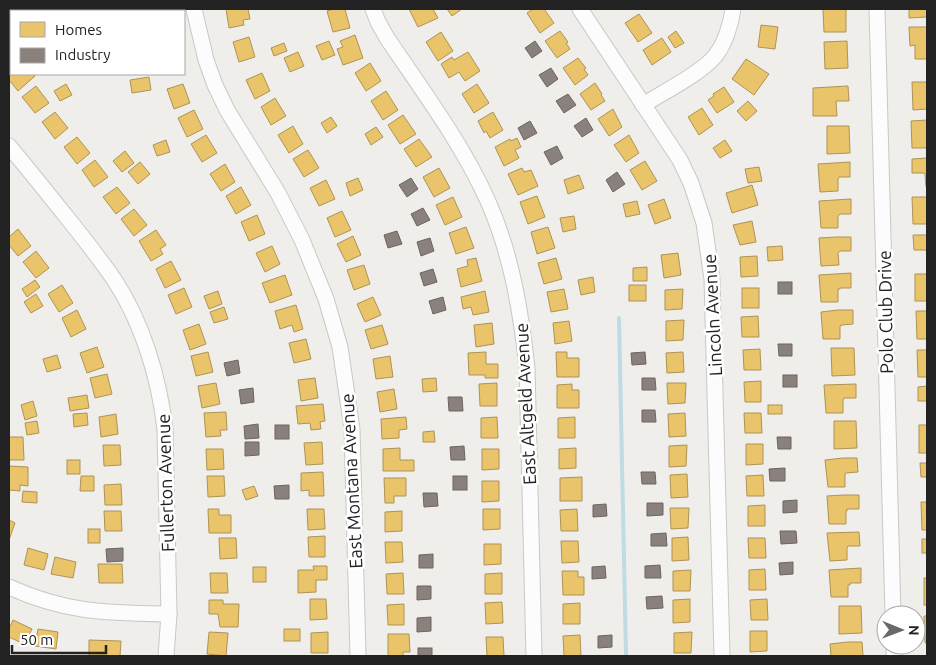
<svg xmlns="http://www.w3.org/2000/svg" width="936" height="665" font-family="Ubuntu,sans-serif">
<rect width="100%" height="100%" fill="#f0eeeb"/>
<!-- homes -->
<g fill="#e9c46a" stroke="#ad9354">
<rect x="147" y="9" width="17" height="2"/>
<polygon points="226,9 248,9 250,19 243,20 244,25 229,28"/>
<polygon points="334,9 345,9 350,28 333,32 327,11"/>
<polygon points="409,9 433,9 438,18 418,27"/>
<polygon points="447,9 462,9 452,16"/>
<polygon points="533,9 544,9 554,23 540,33 527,13"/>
<polygon points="823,9 846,9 846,32 824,32"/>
<polygon points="909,9 927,9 927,17 909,18"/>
<polygon points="639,14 652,33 638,42 625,23"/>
<polygon points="761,25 778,27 775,49 758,47"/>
<polygon points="909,27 927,27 927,59 915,59 915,45 910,46"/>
<polygon points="560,31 568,42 566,43 570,49 557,58 545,41"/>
<polygon points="676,31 684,43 675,48 668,37"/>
<polygon points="441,32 453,51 438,61 426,42"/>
<polygon points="355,35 363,58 343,65 337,49 343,47 340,41"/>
<polygon points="249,37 255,57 239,62 233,42"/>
<polygon points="662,38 671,52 652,65 643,50"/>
<polygon points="329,41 335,55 322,60 316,46"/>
<polygon points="847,41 848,68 825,69 824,42"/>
<polygon points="284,43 287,51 274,56 271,48"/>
<polygon points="298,52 304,66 290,72 284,58"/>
<polygon points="468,52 480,71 465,81 459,72 449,78 441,64 452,57 454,60"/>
<polygon points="578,58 586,68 584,69 588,75 575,85 563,68"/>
<polygon points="746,59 769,74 754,95 732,79"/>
<polygon points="370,63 381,81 366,91 355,73"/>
<polygon points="10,65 11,74 33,74 35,76 18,91 9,80"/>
<polygon points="262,73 270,91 255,99 246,80"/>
<polygon points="149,77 151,90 132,93 130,80"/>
<polygon points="912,82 927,82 927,109 913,110"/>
<polygon points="595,83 602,94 601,95 605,101 591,110 580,94"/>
<polygon points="66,84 72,95 60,101 54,91"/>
<polygon points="183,84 190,103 174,109 167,89"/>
<polygon points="477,84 489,103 474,113 462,94"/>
<polygon points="36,86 49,103 35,113 22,97"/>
<polygon points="848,86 849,101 836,101 837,116 813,116 813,88"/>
<polygon points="724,87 734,102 717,113 708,100 714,96 713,94"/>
<polygon points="386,91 398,110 383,120 371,101"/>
<polygon points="275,98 286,116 271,125 261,107"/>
<polygon points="748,101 757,111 746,121 737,111"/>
<polygon points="702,108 713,125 699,135 688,117"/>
<polygon points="613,109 622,127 609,136 598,119"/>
<polygon points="194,110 203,129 187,137 178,118"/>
<polygon points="55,112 68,128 55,139 42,122"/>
<polygon points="493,112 503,130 490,138 486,131 484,133 478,121"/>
<polygon points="403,115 416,134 400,144 388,125"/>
<polygon points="331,117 337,126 327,133 321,123"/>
<polygon points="927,120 927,148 912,148 911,121"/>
<polygon points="293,126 303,144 289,153 278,135"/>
<polygon points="827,126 849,126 850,153 827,154"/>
<polygon points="376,127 383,137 371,145 365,134"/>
<polygon points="206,135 217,153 202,162 191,144"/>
<polygon points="629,135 639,153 626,162 614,145"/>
<polygon points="77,137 90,153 77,164 64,147"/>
<polygon points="517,138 521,147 515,150 519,158 504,166 495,147 510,139 511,141"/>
<polygon points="419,139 432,157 416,167 404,149"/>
<polygon points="166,140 170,152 157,156 153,145"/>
<polygon points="725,140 732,151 720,158 713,148"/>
<polygon points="308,150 319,168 304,177 293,159"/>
<polygon points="125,151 134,163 122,172 113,161"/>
<polygon points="927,158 927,187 926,187 925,174 924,173 912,173 912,159"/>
<polygon points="95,160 108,177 94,187 82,170"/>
<polygon points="645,161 657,181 642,190 630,170"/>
<polygon points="140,162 150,174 138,184 128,172"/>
<polygon points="850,162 850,177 839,177 838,179 838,191 820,192 818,164"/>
<polygon points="225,164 235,182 221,191 210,174"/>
<polygon points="759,167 762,181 748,183 745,169"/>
<polygon points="439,168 450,188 434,197 423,177"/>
<polygon points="522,168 524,172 531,170 538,186 518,195 508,174"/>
<polygon points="579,175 584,188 568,194 564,180"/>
<polygon points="358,178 363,190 350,196 346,183"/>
<polygon points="326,180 335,199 319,206 310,188"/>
<polygon points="752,185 758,205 732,213 726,193"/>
<polygon points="117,187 130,203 116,214 103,197"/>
<polygon points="241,187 251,205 236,214 226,196"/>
<polygon points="537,196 545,217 528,224 520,202"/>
<polygon points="453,197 462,217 445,225 436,205"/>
<polygon points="912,197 927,197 927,224 913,224"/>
<polygon points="664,199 671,218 655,224 648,205"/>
<polygon points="851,199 851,214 840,214 838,216 838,228 821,228 819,201"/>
<polygon points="637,201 640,214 626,217 623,204"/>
<polygon points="134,209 147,225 134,236 121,219"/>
<polygon points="342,211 351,230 335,237 327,218"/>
<polygon points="257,215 265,234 249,241 241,222"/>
<polygon points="574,216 576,229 563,232 560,218"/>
<polygon points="752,221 756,242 740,245 733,225"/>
<polygon points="466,227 474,248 456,254 449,233"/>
<polygon points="548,227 555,248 537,254 531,232"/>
<polygon points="18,229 31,246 18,256 9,245 9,237"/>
<polygon points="156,230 166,245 160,249 163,254 151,261 139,241"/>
<polygon points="913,235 927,235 927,264 927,251 925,250 914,250"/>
<polygon points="353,236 361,255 346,262 337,244"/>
<polygon points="836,237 851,237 851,251 840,251 838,253 839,265 821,266 819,238"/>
<polygon points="272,246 280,264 265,272 256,253"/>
<polygon points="782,246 783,260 768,261 767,247"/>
<polygon points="36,251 49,268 36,278 23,262"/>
<polygon points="678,253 681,275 664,278 661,255"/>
<polygon points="757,256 758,276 741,277 740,257"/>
<polygon points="476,258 482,281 461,287 457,269 468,266 467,260"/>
<polygon points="556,258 562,279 544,284 538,263"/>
<polygon points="171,261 181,280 165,288 156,269"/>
<polygon points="364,265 370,284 354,290 347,270"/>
<polygon points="647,267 647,281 633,281 633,268"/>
<polygon points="851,273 851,288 840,288 840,289 838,289 838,302 821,302 819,275"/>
<rect x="915" y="274" width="12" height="27"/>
<polygon points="285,275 292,295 270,303 262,283"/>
<polygon points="593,277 595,292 581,295 578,280"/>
<polygon points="35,280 40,287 27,297 22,289"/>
<polygon points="62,285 73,303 59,312 48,294"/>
<rect x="629" y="285" width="17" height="16"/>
<polygon points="184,288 192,307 176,314 168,295"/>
<rect x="742" y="288" width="17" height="20"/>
<polygon points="564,289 568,309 551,312 547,292"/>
<polygon points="683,289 682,309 665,310 665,290"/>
<polygon points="218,291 222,304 209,309 204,296"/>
<polygon points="485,291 489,312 473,315 471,307 463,309 461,297"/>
<polygon points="36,294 43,306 31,313 24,302"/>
<polygon points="373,297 381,315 365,322 357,304"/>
<polygon points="296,305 303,329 294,332 292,325 280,329 275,311"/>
<polygon points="224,307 228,319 214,323 210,312"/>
<polygon points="77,310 86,329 71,337 62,318"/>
<polygon points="838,310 853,310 853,324 842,325 840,326 840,339 823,339 821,312"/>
<polygon points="916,311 927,311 927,339 917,339"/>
<polygon points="758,316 759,337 742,337 741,317"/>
<polygon points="684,320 683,340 666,341 666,321"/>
<polygon points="569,321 572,341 555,344 553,323"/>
<polygon points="492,323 494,344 476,347 474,325"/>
<polygon points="199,324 206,344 190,350 183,330"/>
<polygon points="382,325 388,344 371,349 365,330"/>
<polygon points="306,339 311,359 294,363 289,343"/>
<polygon points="97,347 104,367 87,373 80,353"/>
<polygon points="831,348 854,348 855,375 832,376"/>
<polygon points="760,349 761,370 744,370 743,350"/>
<polygon points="917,350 927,350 927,377 918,377"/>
<polygon points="208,352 213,372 196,376 191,356"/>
<polygon points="486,352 486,364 498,364 498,378 485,378 485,375 469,375 468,353"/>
<polygon points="556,352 567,352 567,358 579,358 579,377 557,377"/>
<polygon points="683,352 684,372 667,373 666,353"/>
<polygon points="57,355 61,368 47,372 43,359"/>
<polygon points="390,356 393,377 376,379 373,359"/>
<polygon points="107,374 112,394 95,398 90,378"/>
<polygon points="315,378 318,398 301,401 298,380"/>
<polygon points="436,378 437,391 423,392 422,379"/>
<polygon points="761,381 761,402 745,402 744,382"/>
<polygon points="216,383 220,404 202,408 198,386"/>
<polygon points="497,383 497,406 480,406 479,384"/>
<polygon points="667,383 686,383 685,403 668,404"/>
<polygon points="572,384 572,390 579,390 579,408 557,408 557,385"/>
<polygon points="856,384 856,398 844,398 843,400 843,413 826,413 824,385"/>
<polygon points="927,386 927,401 918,401 918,387"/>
<polygon points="394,389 397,409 380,412 377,392"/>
<polygon points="87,395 89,408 70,411 68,398"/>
<polygon points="33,401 37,416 25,420 21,405"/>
<polygon points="323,404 325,421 320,422 321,429 311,430 310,423 298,424 296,406"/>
<rect x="768" y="405" width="14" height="9"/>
<polygon points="226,412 227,430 220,430 221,436 206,437 204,413"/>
<polygon points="87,413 88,425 74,427 73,414"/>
<polygon points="685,413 686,436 669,437 668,414"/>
<polygon points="744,413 761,413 762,433 745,433"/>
<polygon points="116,414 118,434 101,437 99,417"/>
<polygon points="406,417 407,429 399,430 399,438 382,439 381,419"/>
<polygon points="497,417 498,438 481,438 481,418"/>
<polygon points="575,417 575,438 558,438 558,418"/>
<polygon points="37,421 39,433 27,435 25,423"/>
<polygon points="834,421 856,421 857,448 834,449"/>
<rect x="919" y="425" width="8" height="28"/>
<polygon points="434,431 435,442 423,442 423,432"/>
<polygon points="9,437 23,437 24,460 9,460"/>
<polygon points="322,442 323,464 306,465 304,443"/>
<polygon points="746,444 763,444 763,464 746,465"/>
<polygon points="103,445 120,445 121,465 104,466"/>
<polygon points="687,445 686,466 669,467 669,446"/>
<polygon points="400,448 400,460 414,460 414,471 383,471 383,449"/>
<polygon points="576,448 576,468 559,469 559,449"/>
<polygon points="206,449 223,449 224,469 207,470"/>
<polygon points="482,449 499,449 499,469 482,470"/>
<polygon points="843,458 857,458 858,472 846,473 845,474 845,487 828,487 825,460"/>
<rect x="67" y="460" width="13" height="14"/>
<polygon points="920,463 927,463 927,477 921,477"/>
<polygon points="9,466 28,467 28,486 20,485 20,491 9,490"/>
<polygon points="323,472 324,496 309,496 309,490 301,491 301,473"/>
<polygon points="687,474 688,497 671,498 670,475"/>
<polygon points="763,475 764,496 747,496 746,476"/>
<polygon points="81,476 94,476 94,491 80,491"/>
<polygon points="207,476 224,476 225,496 208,497"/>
<polygon points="582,477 582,501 560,501 560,478"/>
<polygon points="384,478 406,478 406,496 394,496 394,503 385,503"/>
<polygon points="482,481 499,481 499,501 482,502"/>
<polygon points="121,484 122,505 105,505 104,485"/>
<polygon points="254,486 258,496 246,500 242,490"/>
<polygon points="23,491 37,492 37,503 22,502"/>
<polygon points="844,495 859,495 859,509 847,509 847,511 846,511 846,524 829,524 827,496"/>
<polygon points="921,502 927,502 927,530 922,530"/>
<polygon points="765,505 765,526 748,526 748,506"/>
<polygon points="670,508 689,508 688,528 671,529"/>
<polygon points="208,509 219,509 219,515 231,515 231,533 209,533"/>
<polygon points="307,509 324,509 325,529 308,530"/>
<polygon points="483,509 500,509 500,529 483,530"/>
<polygon points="577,509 578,531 561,531 560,510"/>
<polygon points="104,511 121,511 122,531 105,531"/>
<polygon points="402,511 402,531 385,532 385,512"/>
<polygon points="9,520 15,523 9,540"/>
<rect x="88" y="529" width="12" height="14"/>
<polygon points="859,532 860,546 848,546 847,548 847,560 830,561 827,533"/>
<polygon points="325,536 325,557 309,557 308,537"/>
<polygon points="688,537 689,560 672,561 672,538"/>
<polygon points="219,538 236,538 237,558 220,559"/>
<polygon points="748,538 765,538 766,558 749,558"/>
<rect x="922" y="539" width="5" height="14"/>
<polygon points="561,541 578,541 579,562 562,563"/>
<polygon points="385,542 402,542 403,562 386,563"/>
<polygon points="484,544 501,544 501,564 484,565"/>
<polygon points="28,548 48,554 44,570 24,565"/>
<polygon points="55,557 76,562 73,578 51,574"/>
<polygon points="98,564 122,564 123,583 99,583"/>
<polygon points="313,566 327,566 327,580 316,580 316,592 298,593 298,570 314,570"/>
<rect x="253" y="567" width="13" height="15"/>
<polygon points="861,568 861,583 850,583 850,585 848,585 848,597 831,597 829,570"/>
<polygon points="765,569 766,590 749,590 749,570"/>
<polygon points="691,570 690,591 673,591 673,571"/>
<polygon points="562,571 578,571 578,577 584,577 584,595 563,595"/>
<polygon points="210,573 227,573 228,593 211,593"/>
<polygon points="403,573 404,594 387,594 386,574"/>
<polygon points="502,573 502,594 485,594 485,574"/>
<rect x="924" y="578" width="3" height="27"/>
<polygon points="310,599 326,599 327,619 310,620"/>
<polygon points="690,599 690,622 673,623 673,600"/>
<polygon points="767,599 768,620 751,620 750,600"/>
<polygon points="209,600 223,600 223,604 239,604 238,627 220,627 218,614 209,614"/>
<polygon points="502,602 503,623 486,624 485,603"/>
<polygon points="580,603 580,624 563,624 563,604"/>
<polygon points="404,604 404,625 388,625 387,605"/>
<polygon points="839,606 861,606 862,633 839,634"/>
<polygon points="924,616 927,616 927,643 925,643"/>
<polygon points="13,620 32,629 24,644 9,637 9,629"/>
<polygon points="38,629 58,632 56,649 35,646"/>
<rect x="284" y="629" width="16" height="12"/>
<polygon points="750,631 767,631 767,651 750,652"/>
<polygon points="209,632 228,633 226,656 207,654"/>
<polygon points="328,632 328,653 311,653 311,633"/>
<polygon points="692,632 691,653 674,653 674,633"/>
<polygon points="388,634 409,634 410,652 403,652 403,656 388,656"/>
<polygon points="580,635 581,656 564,656 563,636"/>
<polygon points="486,637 503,637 504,656 487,656"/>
<polygon points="89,640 121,641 120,656 89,656"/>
<polygon points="848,642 862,642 863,656 831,656 830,644"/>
</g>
<!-- industry -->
<g fill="#8a817c" stroke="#6b6461">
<polygon points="535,41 542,51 532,58 525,48"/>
<polygon points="551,68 558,79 547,87 539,75"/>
<polygon points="568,94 576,105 564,113 556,101"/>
<polygon points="586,118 593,130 582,137 574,126"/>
<polygon points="530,121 537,133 524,140 518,128"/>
<polygon points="557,146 563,158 551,165 544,152"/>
<polygon points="617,172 625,184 613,192 606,180"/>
<polygon points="411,178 418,189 407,197 399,185"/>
<polygon points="423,208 430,220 417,226 411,214"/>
<polygon points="397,231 402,244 388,248 384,235"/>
<polygon points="430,238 434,251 421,256 417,242"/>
<polygon points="433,269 437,282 424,286 420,273"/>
<rect x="778" y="282" width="14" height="12"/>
<polygon points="443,297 446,310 433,314 429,301"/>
<polygon points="778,344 792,344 792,356 779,356"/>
<polygon points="645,352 646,364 632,365 631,353"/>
<polygon points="238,360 240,373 227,376 224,363"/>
<rect x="783" y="375" width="14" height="12"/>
<polygon points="642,378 655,378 656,390 642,390"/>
<polygon points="253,388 254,402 241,404 239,390"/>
<polygon points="448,397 462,397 463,411 449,411"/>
<polygon points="642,410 655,410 656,422 642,422"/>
<polygon points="258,424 259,438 245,439 244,426"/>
<rect x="275" y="425" width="14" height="14"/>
<polygon points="777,437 791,437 791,449 778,449"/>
<polygon points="245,442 259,442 259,455 245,456"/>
<polygon points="464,446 465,460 451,460 450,447"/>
<polygon points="785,468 785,481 770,481 769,469"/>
<polygon points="641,472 655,472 656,484 642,484"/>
<rect x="453" y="476" width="14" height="14"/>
<polygon points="289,485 289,499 275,499 274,486"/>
<polygon points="423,493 437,493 438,506 424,507"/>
<polygon points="797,500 797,512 783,513 783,501"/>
<polygon points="647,503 663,503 663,515 647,516"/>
<polygon points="606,504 607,516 593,517 593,505"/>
<polygon points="780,531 796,531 797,543 781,544"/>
<polygon points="666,533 667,546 651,546 651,534"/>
<polygon points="123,548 123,561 107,562 106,549"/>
<polygon points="433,554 433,568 419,568 419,555"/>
<polygon points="793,562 793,574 780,575 779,563"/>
<polygon points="660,565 661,578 645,578 645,566"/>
<polygon points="605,566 606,578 592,579 592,567"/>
<polygon points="417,586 431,586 431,599 417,600"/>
<polygon points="662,596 663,608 647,609 646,597"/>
<polygon points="431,617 431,631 417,632 417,618"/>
<polygon points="612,635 612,647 598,648 598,636"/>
<rect x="418" y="648" width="14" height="8"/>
</g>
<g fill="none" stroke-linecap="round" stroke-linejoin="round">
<!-- stream -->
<polyline stroke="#bfdbe3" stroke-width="4" points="619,318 626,656"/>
<defs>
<g id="street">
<polyline points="194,9 206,60 215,85 227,110 278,193 302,240 326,299 340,347 352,429 358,656"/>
<path d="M373,9L378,22L387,38C422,90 461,142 487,199C511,252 521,311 527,368L534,656"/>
<polyline points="580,9 680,160 691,183 704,223 712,279 722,656"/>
<polyline points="877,9 893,615"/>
<path d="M643,105C662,93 703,72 715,56C725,44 731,24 733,9"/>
<path d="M9,146C29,170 49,195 69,220C85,240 101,260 115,281C143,324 159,378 165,429L169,614L166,656"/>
<path d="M9,587C66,613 107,613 169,614"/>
<polyline points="894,645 894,656"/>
</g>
</defs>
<!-- street casing -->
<use href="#street" stroke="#c9c8c7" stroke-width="17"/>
<!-- street -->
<use href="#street" stroke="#fdfcfc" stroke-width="15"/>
</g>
<g text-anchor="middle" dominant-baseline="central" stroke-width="5" stroke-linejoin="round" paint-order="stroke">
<!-- street labels -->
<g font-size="18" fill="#222" stroke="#fff">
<text transform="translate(885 312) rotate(-91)">Polo Club Drive</text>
<text transform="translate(712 315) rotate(-93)">Lincoln Avenue</text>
<text transform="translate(525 404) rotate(-93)">East Altgeld Avenue</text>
<text transform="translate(351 481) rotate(-93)">East Montana Avenue</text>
<text transform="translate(165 483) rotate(-92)">Fullerton Avenue</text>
</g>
</g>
<!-- border -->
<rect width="936" height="665" fill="none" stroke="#222222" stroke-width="20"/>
<!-- legend -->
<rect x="10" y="10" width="175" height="65" fill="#ffffff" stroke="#a7a7a7"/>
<rect x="20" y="22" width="25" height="15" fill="#e9c46a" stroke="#a7a7a7"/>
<text x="55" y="35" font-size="15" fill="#222222">Homes</text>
<rect x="20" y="48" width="25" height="15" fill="#8a817c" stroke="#a7a7a7"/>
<text x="55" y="60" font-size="15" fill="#222222">Industry</text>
<!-- north arrow -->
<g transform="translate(901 630) rotate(91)"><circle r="24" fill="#ffffff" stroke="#a7a7a7"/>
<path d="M0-4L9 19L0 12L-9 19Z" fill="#6a6968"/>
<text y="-8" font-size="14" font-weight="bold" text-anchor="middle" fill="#222222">N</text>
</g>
<!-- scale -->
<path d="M12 645v8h94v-8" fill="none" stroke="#222222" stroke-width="2.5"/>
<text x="20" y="645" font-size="15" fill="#222222" stroke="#ffffff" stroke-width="4" paint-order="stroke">50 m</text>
</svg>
